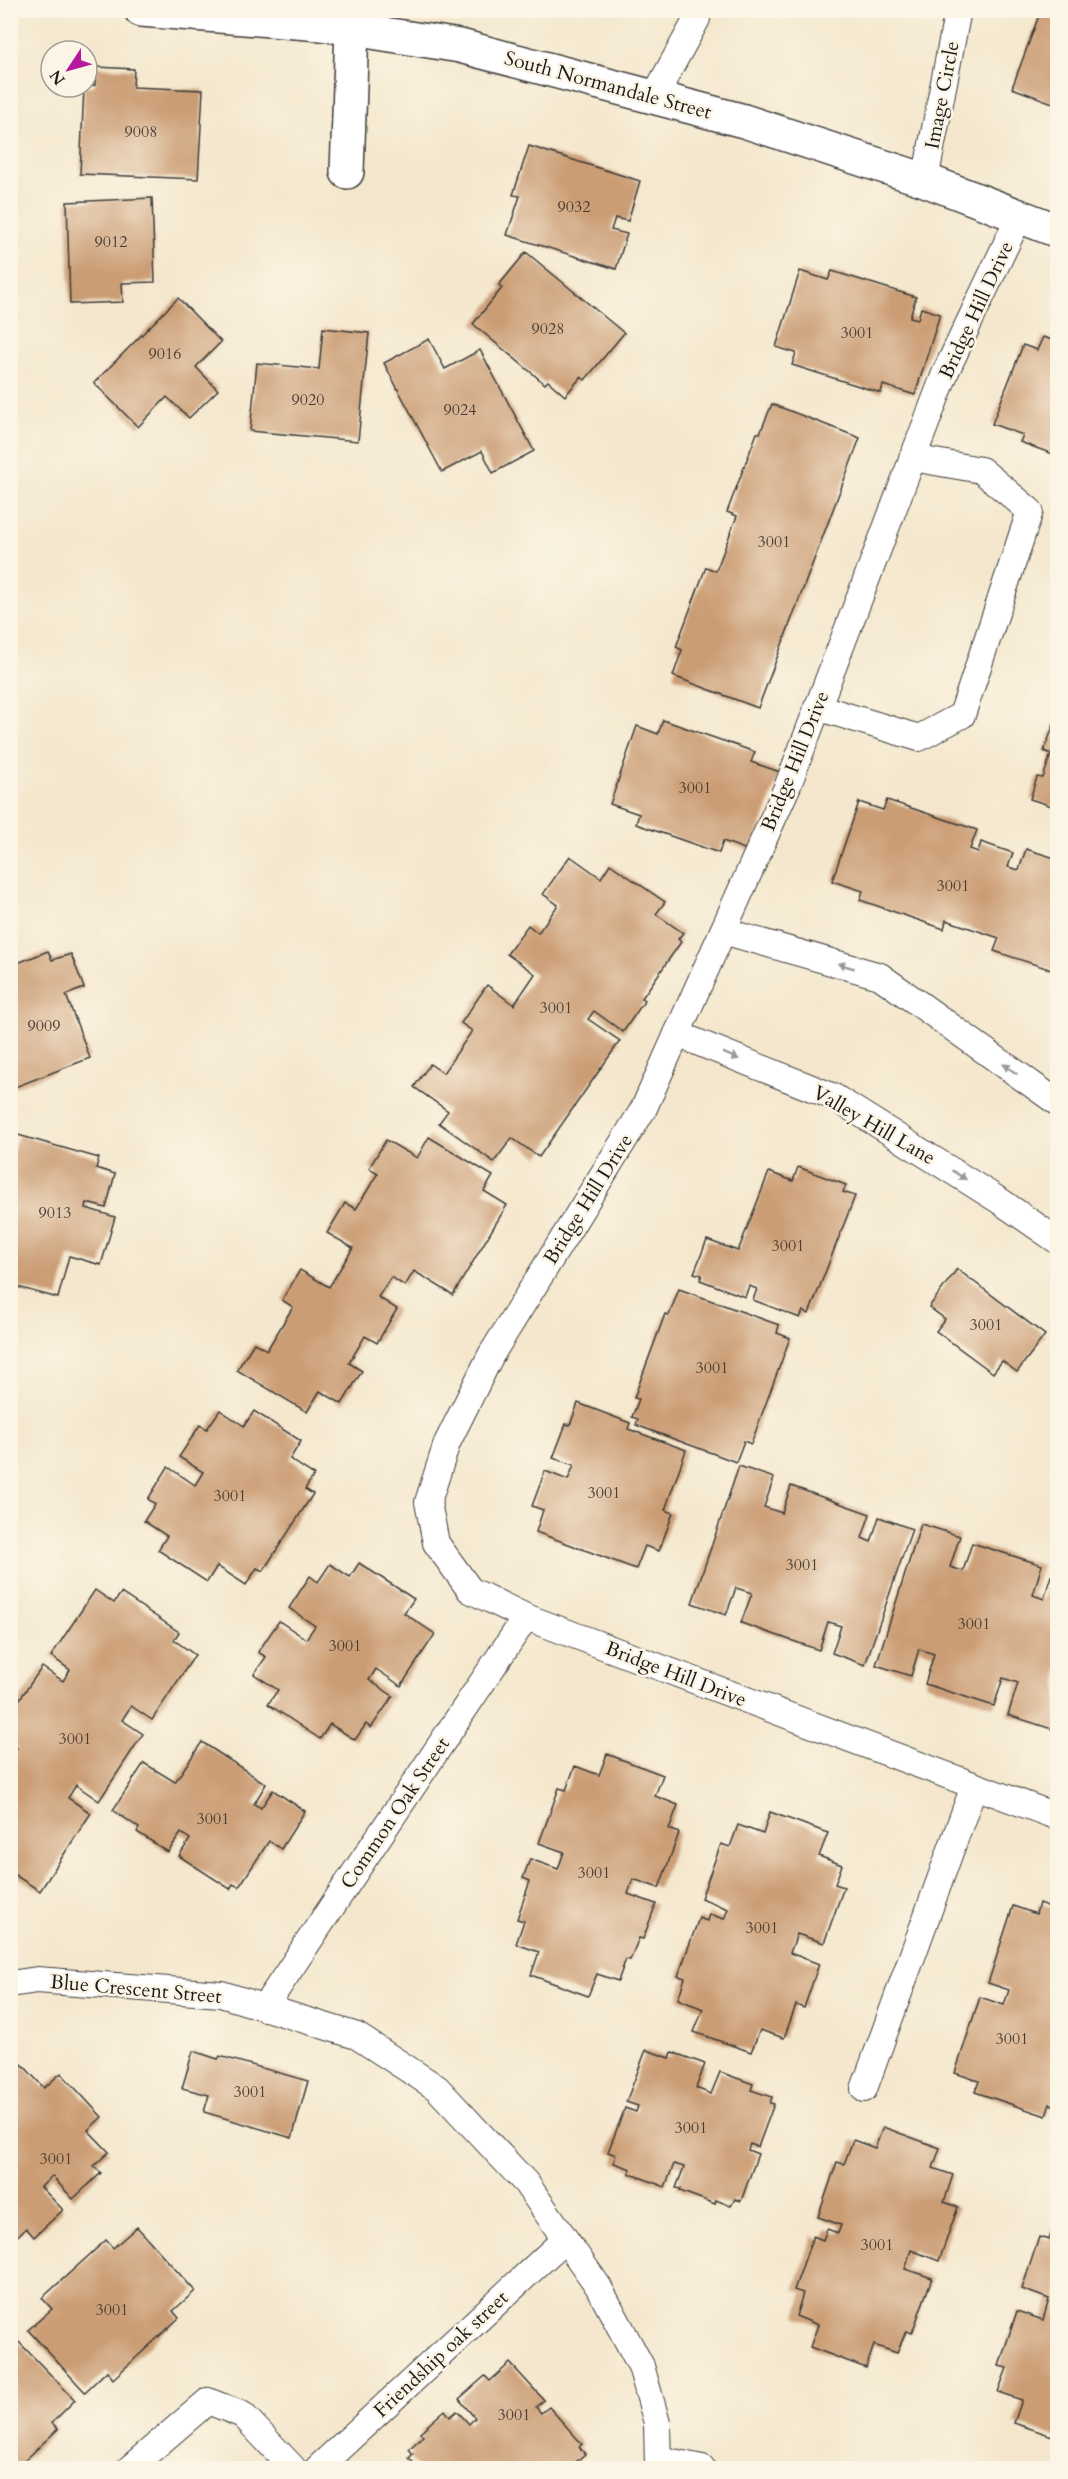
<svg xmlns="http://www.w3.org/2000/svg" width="1068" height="2479" font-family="Cardo,serif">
<rect width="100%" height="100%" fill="#fcf5e5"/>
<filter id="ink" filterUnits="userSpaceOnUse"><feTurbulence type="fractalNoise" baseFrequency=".0167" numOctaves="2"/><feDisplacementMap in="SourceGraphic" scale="12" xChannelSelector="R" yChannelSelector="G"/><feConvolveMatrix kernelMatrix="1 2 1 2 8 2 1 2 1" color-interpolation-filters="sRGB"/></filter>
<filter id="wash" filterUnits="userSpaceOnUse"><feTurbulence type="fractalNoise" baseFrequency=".008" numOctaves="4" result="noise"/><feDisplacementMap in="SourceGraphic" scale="24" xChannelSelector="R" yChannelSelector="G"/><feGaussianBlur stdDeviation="1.35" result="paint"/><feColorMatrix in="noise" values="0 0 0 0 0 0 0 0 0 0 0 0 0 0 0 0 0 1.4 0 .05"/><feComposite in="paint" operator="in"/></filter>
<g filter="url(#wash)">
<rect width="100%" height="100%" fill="#f4e7cd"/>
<g id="blocks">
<!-- building -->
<g fill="#cb9d74">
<polygon points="1041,10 1058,10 1058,105 1012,88"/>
<polygon points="96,67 134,69 133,87 203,90 198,179 80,174 84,87 95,85"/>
<polygon points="529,146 640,181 628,221 615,218 611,230 627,234 616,269 507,235 520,196 513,195"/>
<polygon points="152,198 155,282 122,283 123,302 70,304 67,202"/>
<polygon points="526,252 624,333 585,380 581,377 565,396 548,381 545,384 473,324 502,288 499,285"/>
<polygon points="800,271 828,280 832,271 916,297 910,317 918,319 921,308 940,314 915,395 883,385 881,393 792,365 796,353 776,347"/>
<polygon points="178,298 221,342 196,367 218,390 189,418 167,397 138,427 94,383"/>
<polygon points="323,328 369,333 358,441 250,431 257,363 319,369"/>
<polygon points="1043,337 1058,342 1058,456 1020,442 1023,435 992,424 1023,345 1037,350"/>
<polygon points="429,339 445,369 480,350 534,451 493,473 482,451 442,472 384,363"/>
<polygon points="772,404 860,438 758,708 673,676 682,650 676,647 706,567 716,571 737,516 727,512 757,433 760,433"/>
<polygon points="1058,713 1058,808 1030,799 1037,777 1043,778 1051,754 1044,751"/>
<polygon points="663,720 755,752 751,762 780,772 752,852 723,841 719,853 636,824 639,814 610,804 637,726 658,734"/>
<polygon points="887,800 977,830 970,849 978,852 981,842 1013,853 1008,867 1019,870 1026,849 1058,859 1058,972 994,951 999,938 946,920 944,929 860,900 863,891 832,881 859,802 883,810"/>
<polygon points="570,856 601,878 610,864 665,902 656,914 683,933 678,939 681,942 642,998 645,1000 623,1032 594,1011 588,1019 620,1041 539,1157 512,1138 494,1162 439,1123 448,1111 414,1087 430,1064 443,1073 472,1031 461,1023 487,985 514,1005 535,974 507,954 528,925 538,933 558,905 543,894"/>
<polygon points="48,951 52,960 71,954 84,988 66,995 90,1058 10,1089 10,966"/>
<polygon points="18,1135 99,1158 96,1168 115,1174 106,1208 87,1203 86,1208 115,1217 101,1265 69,1256 58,1298 10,1285 10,1160"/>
<polygon points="429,1137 493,1176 484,1191 507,1205 453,1295 414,1271 405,1286 391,1277 378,1297 397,1309 377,1343 365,1336 349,1363 362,1371 342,1404 320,1391 307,1412 237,1370 254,1343 267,1350 293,1307 282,1300 300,1270 329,1287 353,1248 327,1233 345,1203 356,1209 378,1173 369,1168 386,1140 417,1158"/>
<polygon points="798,1167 846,1185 843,1192 855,1196 809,1314 803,1311 800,1318 753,1300 757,1289 749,1286 745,1297 700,1280 702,1275 694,1273 707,1240 738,1251 769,1172 793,1181"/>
<polygon points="957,1269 1045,1335 1017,1372 1002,1361 993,1373 936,1331 945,1319 929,1307"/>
<polygon points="679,1289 779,1325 777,1333 790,1338 751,1444 744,1441 736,1462 636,1425 638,1419 632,1417 639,1399 634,1398 665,1314 669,1315"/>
<polygon points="578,1403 630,1423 628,1429 686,1450 665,1510 673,1513 659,1551 645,1546 636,1569 536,1532 543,1510 532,1506 545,1471 568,1480 574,1465 553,1458 566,1424 570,1425"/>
<polygon points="220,1410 244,1426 254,1411 301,1441 290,1459 314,1475 305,1489 313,1494 263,1571 257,1568 246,1585 217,1566 207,1582 158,1550 167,1536 144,1521 155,1504 148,1499 168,1467 195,1485 203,1472 179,1457 200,1425 207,1429"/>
<polygon points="739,1466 774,1478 764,1507 782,1513 791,1486 870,1514 862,1538 871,1542 879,1517 912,1529 865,1665 832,1653 841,1626 828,1622 819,1650 741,1623 752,1593 736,1588 726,1615 692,1603"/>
<polygon points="921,1524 960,1536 950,1567 963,1571 972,1543 1042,1565 1033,1595 1044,1599 1051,1576 1058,1578 1058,1731 1008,1715 1018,1683 1003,1678 994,1706 925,1684 934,1654 919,1649 911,1676 876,1665"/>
<polygon points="359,1563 414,1599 404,1613 435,1634 401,1686 376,1669 369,1680 393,1696 371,1728 366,1724 355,1740 330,1724 320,1739 268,1704 278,1690 254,1674 266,1657 258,1652 279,1621 306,1639 315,1626 289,1608 310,1576 318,1582 330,1564 350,1577"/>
<polygon points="95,1590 114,1603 121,1593 179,1632 174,1640 195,1655 152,1720 131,1706 122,1720 143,1734 99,1801 76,1785 68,1798 91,1813 40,1891 10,1872 10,1757 17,1748 10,1744 10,1713 42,1667 63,1681 70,1670 51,1656"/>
<polygon points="202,1742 266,1784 254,1804 261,1808 273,1790 305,1811 281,1849 269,1841 239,1887 233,1884 230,1889 179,1856 190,1839 181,1833 168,1852 137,1832 139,1828 113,1810 144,1763 175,1782"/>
<polygon points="607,1754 663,1775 655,1796 678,1805 669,1829 679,1833 659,1888 633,1879 628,1894 656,1904 643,1939 639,1938 630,1960 626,1959 618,1981 597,1974 588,1996 531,1975 539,1952 516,1944 524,1921 517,1919 530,1881 523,1878 530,1859 558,1869 564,1852 539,1843 559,1788 566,1790 575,1766 599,1775"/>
<polygon points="770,1812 828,1833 819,1856 842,1865 835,1884 844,1887 824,1943 797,1934 790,1953 819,1964 804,2008 796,2005 784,2038 760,2030 751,2052 694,2032 703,2009 678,1999 685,1978 678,1976 699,1918 707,1921 709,1914 724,1919 728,1909 701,1898 721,1844 730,1847 738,1825 763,1834"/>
<polygon points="1039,1903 1058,1910 1058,2107 1050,2104 1046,2116 975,2092 979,2081 955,2073 980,1997 1004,2005 1009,1990 988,1983 1013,1906 1036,1914"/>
<polygon points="646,2050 670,2058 672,2052 705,2064 696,2088 711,2094 720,2072 753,2084 751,2090 772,2097 770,2103 774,2104 758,2147 750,2144 748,2150 758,2154 741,2201 735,2199 731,2206 716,2200 715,2204 680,2191 681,2189 676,2188 684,2167 674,2164 665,2187 629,2173 631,2169 614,2163 616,2155 608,2152 625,2108 636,2112 638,2106 626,2102"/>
<polygon points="193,2051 218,2059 220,2056 308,2081 292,2138 204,2112 209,2095 182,2088"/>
<polygon points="22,2064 44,2088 61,2073 102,2117 88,2130 109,2152 94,2166 101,2173 73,2199 52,2176 41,2187 63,2210 34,2237 26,2228 10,2243 10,2075"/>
<polygon points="883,2127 940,2148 933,2168 953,2175 944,2202 958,2207 939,2261 911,2250 905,2269 932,2278 912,2333 906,2331 897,2353 874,2345 866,2368 810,2347 818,2325 796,2316 803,2293 794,2290 813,2236 823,2240 827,2229 838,2233 841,2225 818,2217 837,2162 844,2164 853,2140 875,2148"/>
<polygon points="1058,2215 1058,2438 1014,2423 1022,2400 998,2392 1007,2368 999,2366 1017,2311 1043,2320 1049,2299 1022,2289 1039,2237 1049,2240"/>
<polygon points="137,2227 195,2291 173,2311 179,2318 113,2379 107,2371 85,2392 28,2330 52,2309 42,2298 106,2240 113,2248"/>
<polygon points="16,2339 75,2400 52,2423 58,2429 17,2468 10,2468 10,2344"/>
<polygon points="510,2363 544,2400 536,2407 541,2413 549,2407 582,2444 579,2447 585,2454 570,2467 572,2468 418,2468 409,2458 413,2454 409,2449 423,2436 420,2432 445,2410 450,2417 457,2411 469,2424 475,2418 459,2399 485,2376 490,2381"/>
</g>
</g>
</g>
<g filter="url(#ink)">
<use href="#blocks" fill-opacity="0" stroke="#3c3a37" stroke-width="1.5"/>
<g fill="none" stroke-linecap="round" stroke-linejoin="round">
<defs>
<g id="service">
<polyline points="654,97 697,19 698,10"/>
<polyline points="925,180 958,10"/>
<polyline points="1019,217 946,371 788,785 644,1108 491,1355 447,1443 428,1502 436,1543 470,1590 526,1617 1058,1817"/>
<polyline points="817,707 919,738 962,715 1030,511 981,470 912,458"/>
<polyline points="723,931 880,976 1058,1103"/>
<polyline points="677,1034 834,1097 1000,1201 1058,1241"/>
<polyline points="10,1984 37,1980 221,1994 357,2036 437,2088 526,2183 598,2286 641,2366 657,2423 658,2468"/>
<polyline points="264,2008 526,1617"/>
<polyline points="864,2089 974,1786"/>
<polyline points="658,2459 702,2468"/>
<polyline points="130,2468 208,2401 243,2415 293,2468"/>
<polyline points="318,2468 564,2240"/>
</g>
<polyline id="minor" points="347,172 352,28"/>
<polyline id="tertiary" points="141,10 321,24 460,46 744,121 925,180 1058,231"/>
</defs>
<!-- service casing -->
<use href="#service" stroke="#3c3a37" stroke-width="28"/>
<!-- minor casing -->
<use href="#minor" stroke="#3c3a37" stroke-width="36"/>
<!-- tertiary casing -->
<use href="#tertiary" stroke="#3c3a37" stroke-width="36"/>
<!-- service -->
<use href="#service" stroke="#fff" stroke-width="26"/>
<!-- minor -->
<use href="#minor" stroke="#fff" stroke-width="33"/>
<!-- tertiary -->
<use href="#tertiary" stroke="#fff" stroke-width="33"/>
</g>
<!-- one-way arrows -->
<defs><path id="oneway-solid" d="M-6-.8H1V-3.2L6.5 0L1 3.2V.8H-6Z" transform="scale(1.5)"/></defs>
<g fill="#999">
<use href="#oneway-solid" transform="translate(846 966) rotate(-164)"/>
<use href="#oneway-solid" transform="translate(731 1056) rotate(22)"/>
<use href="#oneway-solid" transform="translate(1010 1069) rotate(-144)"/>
<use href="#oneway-solid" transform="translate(959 1175) rotate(32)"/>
</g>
</g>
<g text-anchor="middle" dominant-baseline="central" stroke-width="5" stroke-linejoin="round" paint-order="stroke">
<!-- number labels -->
<g font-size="16" fill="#483c32">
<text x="141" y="132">9008</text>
<text x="574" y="207">9032</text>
<text x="111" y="242">9012</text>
<text x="548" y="329">9028</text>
<text x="857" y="333">3001</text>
<text x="165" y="354">9016</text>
<text x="308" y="400">9020</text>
<text x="460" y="410">9024</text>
<text x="774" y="542">3001</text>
<text x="695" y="788">3001</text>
<text x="953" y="886">3001</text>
<text x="556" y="1008">3001</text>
<text x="44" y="1026">9009</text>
<text x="55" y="1213">9013</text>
<text x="788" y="1246">3001</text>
<text x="986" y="1325">3001</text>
<text x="712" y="1368">3001</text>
<text x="604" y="1493">3001</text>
<text x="230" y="1496">3001</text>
<text x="802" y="1565">3001</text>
<text x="974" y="1624">3001</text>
<text x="345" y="1646">3001</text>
<text x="75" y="1739">3001</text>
<text x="213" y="1819">3001</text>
<text x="594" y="1873">3001</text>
<text x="762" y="1928">3001</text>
<text x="1012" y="2039">3001</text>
<text x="250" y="2092">3001</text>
<text x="691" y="2128">3001</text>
<text x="56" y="2159">3001</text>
<text x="877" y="2245">3001</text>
<text x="112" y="2310">3001</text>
<text x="514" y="2415">3001</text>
</g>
<!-- street labels -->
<g font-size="20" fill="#1c1c1c" stroke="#fcf5e5">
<text transform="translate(608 85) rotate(15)">South Normandale Street</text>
<text transform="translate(942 95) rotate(-79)">Image Circle</text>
<text transform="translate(976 310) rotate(-65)">Bridge Hill Drive</text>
<text transform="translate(795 761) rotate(-68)">Bridge Hill Drive</text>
<text transform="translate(874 1125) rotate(30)">Valley Hill Lane</text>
<text transform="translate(588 1199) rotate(-58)">Bridge Hill Drive</text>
<text transform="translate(676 1674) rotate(21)">Bridge Hill Drive</text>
<text transform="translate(395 1813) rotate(-56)">Common Oak Street</text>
<text transform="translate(136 1989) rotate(5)">Blue Crescent Street</text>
<text transform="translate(441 2354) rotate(-43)">Friendship oak street</text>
</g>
</g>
<!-- margin -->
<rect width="1068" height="2479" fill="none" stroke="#fcf5e5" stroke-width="36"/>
<!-- north arrow -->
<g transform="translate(69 69) rotate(234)"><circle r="28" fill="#fcf5e5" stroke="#a29e95" stroke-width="1.5"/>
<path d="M0-4.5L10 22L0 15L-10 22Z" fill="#b5179e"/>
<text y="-9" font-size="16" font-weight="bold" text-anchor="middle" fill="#1c1c1c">N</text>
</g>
</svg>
